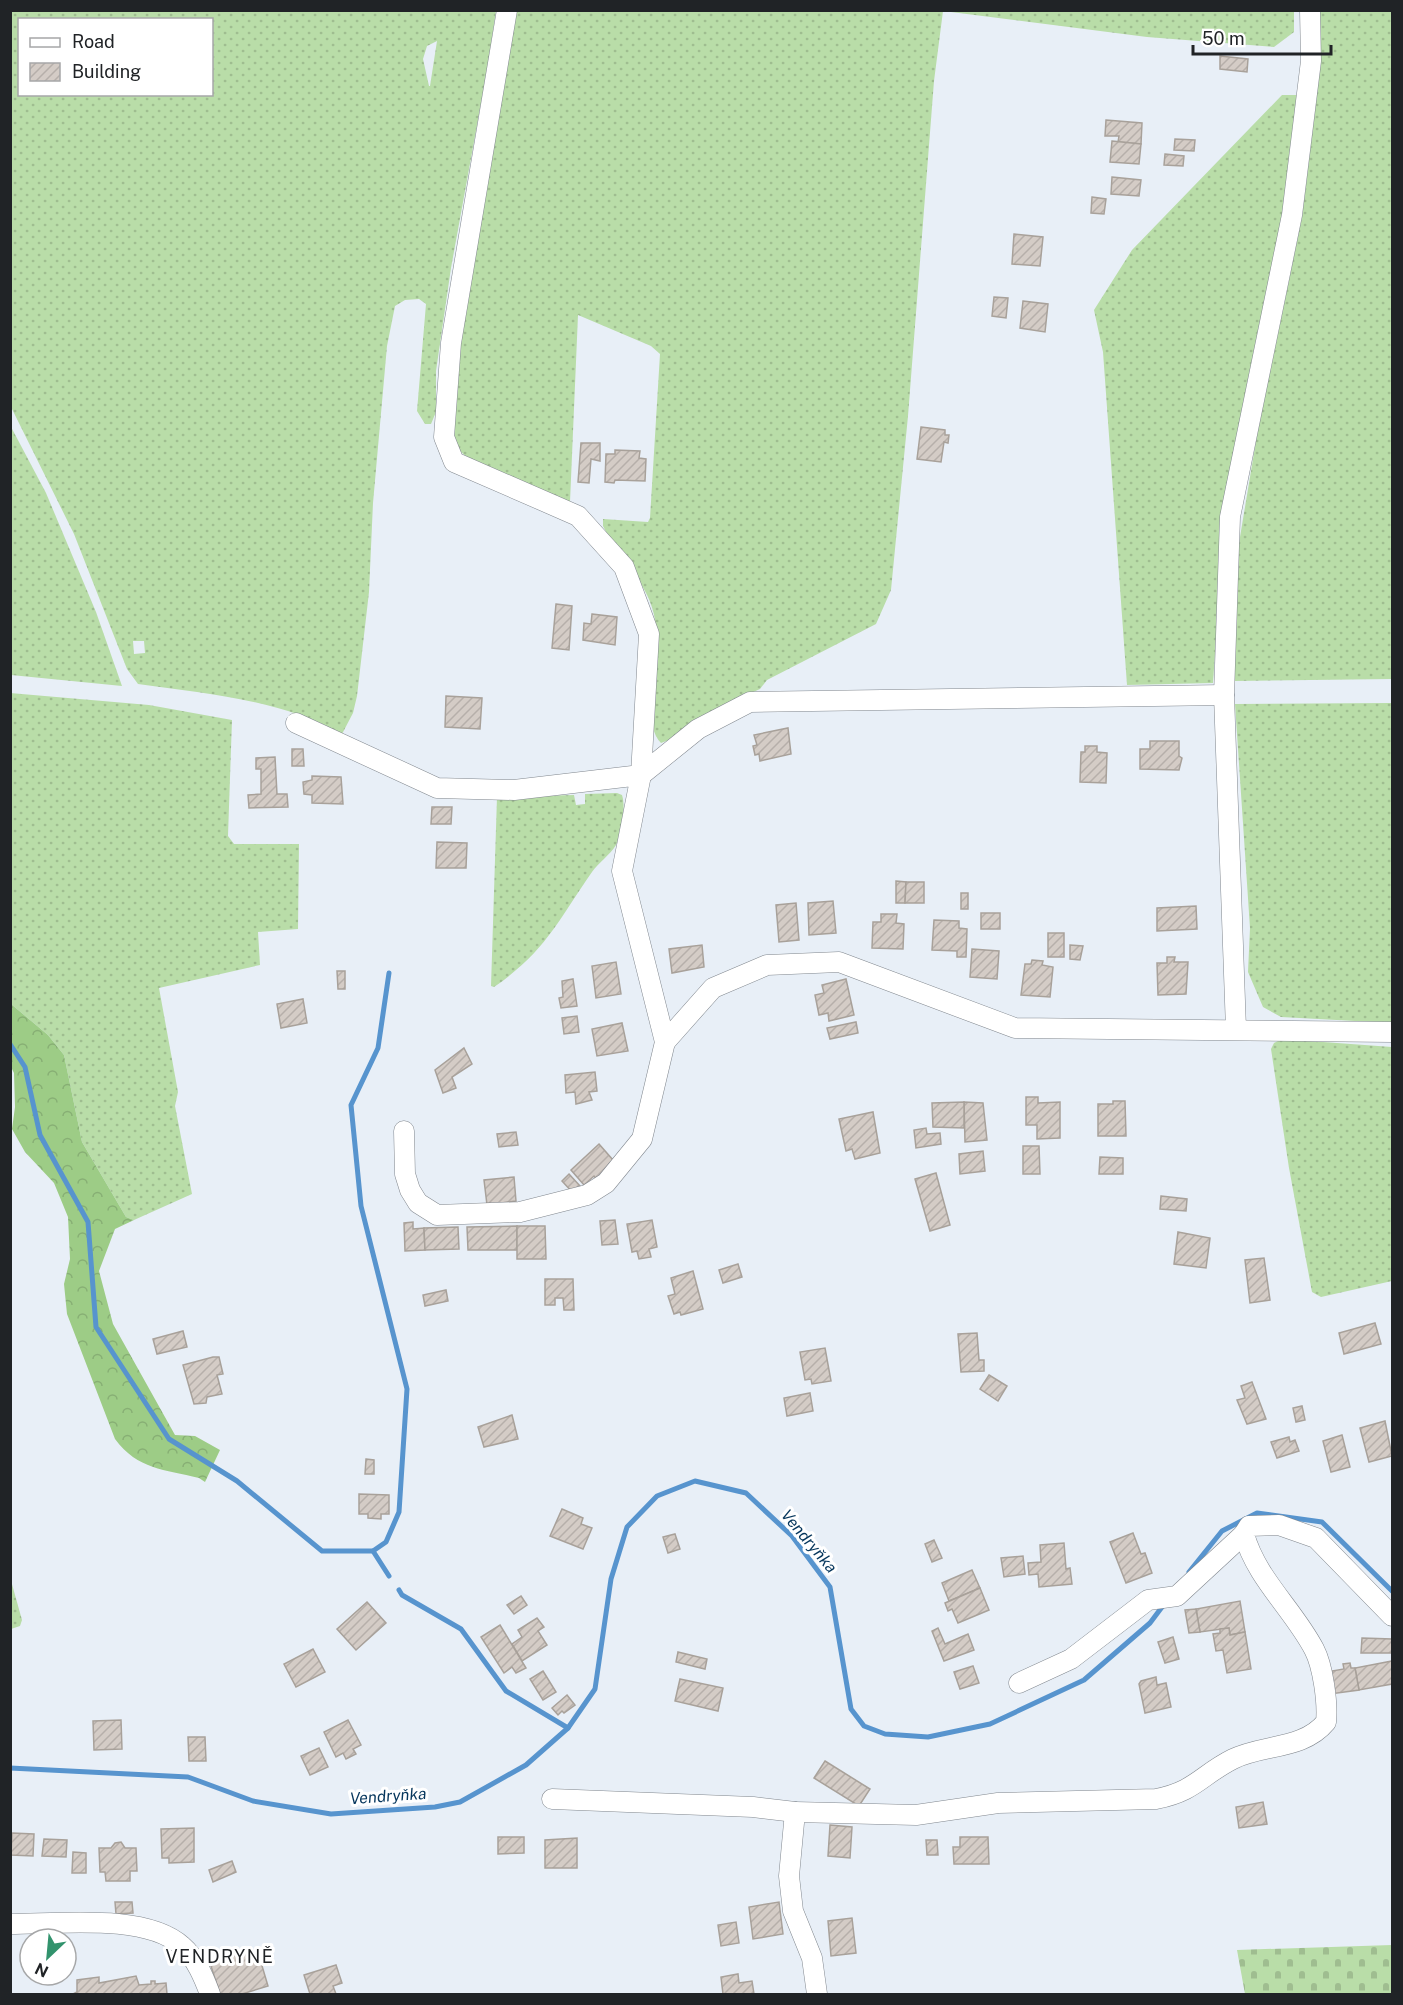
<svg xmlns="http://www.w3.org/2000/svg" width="1403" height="2005" font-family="'Public Sans',sans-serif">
<defs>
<pattern id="grass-dots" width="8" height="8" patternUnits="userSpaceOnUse" patternTransform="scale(1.5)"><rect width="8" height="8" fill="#b9dda8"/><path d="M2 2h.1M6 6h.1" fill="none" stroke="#9fbd90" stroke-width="1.8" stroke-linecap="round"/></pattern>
<pattern id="forest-crowns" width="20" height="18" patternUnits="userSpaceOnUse" patternTransform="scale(1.5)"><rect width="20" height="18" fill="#9dcc86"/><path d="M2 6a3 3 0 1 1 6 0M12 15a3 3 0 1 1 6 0" fill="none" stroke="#87af74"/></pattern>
<pattern id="cemetery-stones" width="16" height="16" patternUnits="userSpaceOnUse" patternTransform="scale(1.5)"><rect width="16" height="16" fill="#b9dda8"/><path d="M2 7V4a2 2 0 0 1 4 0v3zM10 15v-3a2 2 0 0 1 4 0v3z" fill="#9fbd90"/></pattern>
<pattern id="building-hatch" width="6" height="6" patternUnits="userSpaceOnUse" patternTransform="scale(1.5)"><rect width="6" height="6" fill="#d4ccc6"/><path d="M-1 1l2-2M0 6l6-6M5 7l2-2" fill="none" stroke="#b6afaa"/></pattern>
</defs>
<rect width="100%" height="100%" fill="#e8eff7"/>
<!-- grass -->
<g fill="url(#grass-dots)" fill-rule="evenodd">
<path d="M10,11H496L488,65L451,268L436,371V412L431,424H425L417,411L426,304L419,299L405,300L395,306L387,346L373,503L369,592L357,696L353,713L342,734C280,699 207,694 138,684L127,669L74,534L11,407ZM20,20H212V94H20ZM437,41L430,86H429L423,59L427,46ZM133,641H144L145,653L134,654Z"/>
<path d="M514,11H1294V32L1274,47L1147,37L943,11L934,81L908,416L891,590L876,624L767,680L760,689L720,707L669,740L661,743C640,724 658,648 655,620C650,584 618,557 603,526V519L648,522L650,518L660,354L651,346L578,315L570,502C547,493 469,467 458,448C448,429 449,410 450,389Z"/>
<polygon points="1319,11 1392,11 1392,679 1234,681 1238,549 1257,435 1302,217 1321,60"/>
<polygon points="1282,95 1297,95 1297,148 1223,535 1213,683 1127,685 1103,352 1094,310 1132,250"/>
<polygon points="10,425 46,493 96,612 122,686 11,675"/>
<polygon points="10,693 149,705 232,720 228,836 234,844 299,844 298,929 258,932 260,965 159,988 178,1092 175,1106 192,1194 134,1220 126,1217 82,1142 64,1055 48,1035 11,1004"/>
<polygon points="1392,703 1392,1023 1281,1017 1263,1007 1248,972 1250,928 1235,704"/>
<path d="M617,793L622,795C626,807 622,833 616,845C610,855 598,863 592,872C557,922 546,951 494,987L491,986L497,797L574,795L576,805L585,804V794Z"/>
<polygon points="1282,1039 1392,1047 1392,1281 1321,1297 1312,1292 1289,1168 1271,1049 1274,1043"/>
<polygon points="10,1577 22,1620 20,1626 11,1629"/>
</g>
<!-- forest -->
<path fill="url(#forest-crowns)" d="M11,1004L48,1035L64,1055L82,1142L126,1217L134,1220L115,1229L99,1271L113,1324L175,1435L195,1436L220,1450L205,1482L199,1478C164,1469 138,1470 115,1439L67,1314L64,1284L70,1259L68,1217L54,1183L25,1152L12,1129L15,1107L14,1073L10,1065Z"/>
<!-- cemetery -->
<polygon fill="url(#cemetery-stones)" points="1392,1945 1392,1994 1245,1994 1237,1950"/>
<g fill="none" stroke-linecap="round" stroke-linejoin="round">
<!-- stream -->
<g stroke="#5794ce" stroke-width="5">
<polyline points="10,1044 25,1067 40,1135 88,1222 96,1327 169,1439 237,1481 322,1551 373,1551 389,1576"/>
<polyline points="373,1551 386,1542 399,1512 407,1389 361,1206 351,1105 378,1048 389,973"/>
<polyline points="1189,1572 1222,1531 1257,1513 1322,1522 1392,1591"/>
<polyline points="399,1590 402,1595 461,1629 506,1691 568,1728"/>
<polyline points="10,1768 188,1777 253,1801 331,1814 435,1807 460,1802 526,1765 568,1728 595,1689 611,1579 627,1527 657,1496 695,1481 746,1493 792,1536 830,1587 851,1709 864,1726 885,1734 928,1737 990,1724 1084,1680 1150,1623 1165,1603"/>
</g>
</g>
<!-- building -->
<g fill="url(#building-hatch)" stroke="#a8a19a" stroke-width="1.5">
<polygon points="1220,56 1248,59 1247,72 1220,69"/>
<polygon points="1106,120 1142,123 1141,144 1118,142 1119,136 1105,136"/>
<polygon points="1175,139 1195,140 1194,151 1174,150"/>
<polygon points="1112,141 1141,144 1139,164 1110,162"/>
<polygon points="1165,154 1184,156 1183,166 1164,165"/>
<polygon points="1112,177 1141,180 1139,196 1111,194"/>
<polygon points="1092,197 1106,199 1104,214 1091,213"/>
<polygon points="1014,234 1043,237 1040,266 1012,264"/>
<polygon points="994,297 1008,298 1006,318 992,316"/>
<polygon points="1023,301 1048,304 1045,332 1020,328"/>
<polygon points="921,427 945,430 945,435 949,435 948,443 944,442 941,462 917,459"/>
<polygon points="581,443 600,443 600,461 591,459 589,483 578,482"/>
<polygon points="615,450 640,451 639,458 646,459 645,481 615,480 614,483 605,482 606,454 615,454"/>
<polygon points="556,604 572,606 569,650 552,648"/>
<polygon points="592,614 617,617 615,645 583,640 584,623 591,624"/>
<polygon points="446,696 482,698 480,729 445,727"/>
<polygon points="788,728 791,754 760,761 759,754 755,755 753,746 757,745 754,735"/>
<polygon points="1150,741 1179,741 1179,756 1182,758 1179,770 1140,769 1140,749 1150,749"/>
<polygon points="1085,746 1097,746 1097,752 1107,753 1106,783 1080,782 1081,752 1085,752"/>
<polygon points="292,749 303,749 304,766 292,766"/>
<polygon points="275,757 277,794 287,794 288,807 249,808 248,795 261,794 261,769 256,769 256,758"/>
<polygon points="312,776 341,777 343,804 312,803 312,795 304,794 303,782 312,780"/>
<polygon points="432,807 452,807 451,824 431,824"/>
<polygon points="437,842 467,843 466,868 436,868"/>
<polygon points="896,881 906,882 905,903 896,903"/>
<polygon points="906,882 924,882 924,903 905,903"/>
<rect x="961" y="893" width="7" height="16"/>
<polygon points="833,901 836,933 809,935 808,903"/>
<polygon points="796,903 799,940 779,942 776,905"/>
<polygon points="1196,906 1197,929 1157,931 1157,908"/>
<rect x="981" y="913" width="19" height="16"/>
<polygon points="881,914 897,914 896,923 904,924 903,949 872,948 873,922 881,922"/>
<polygon points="934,920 959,921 959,928 967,929 966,957 957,957 957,951 932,950"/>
<rect x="1048" y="933" width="16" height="24"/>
<polygon points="702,945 704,967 672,973 669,949"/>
<polygon points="1070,945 1083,946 1080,960 1070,959"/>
<polygon points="972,949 999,951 997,979 970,977"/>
<polygon points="1167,957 1175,957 1174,962 1188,962 1186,994 1158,995 1157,963 1167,963"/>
<polygon points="1032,960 1043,961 1042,965 1053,967 1050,997 1021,995 1025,964 1031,964"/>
<polygon points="616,962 621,994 596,998 592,966"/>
<polygon points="337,971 345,971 345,989 338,989"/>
<polygon points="573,979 577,1006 561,1008 559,998 563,997 562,981"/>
<polygon points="846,979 854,1015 829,1021 828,1013 819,1015 815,995 824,993 822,985"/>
<polygon points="303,999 307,1023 281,1028 277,1004"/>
<polygon points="577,1016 579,1032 564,1034 562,1018"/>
<polygon points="856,1022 858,1033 830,1039 827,1028"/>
<polygon points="622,1023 628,1051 597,1056 592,1029"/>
<polygon points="464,1048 472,1064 452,1077 456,1088 443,1093 435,1070"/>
<polygon points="595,1072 597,1091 589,1092 592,1100 576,1104 575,1092 566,1093 565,1075"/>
<polygon points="1026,1097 1038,1097 1038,1103 1060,1102 1060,1138 1037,1139 1037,1125 1026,1125"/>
<polygon points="1113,1101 1125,1101 1126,1136 1098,1136 1098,1104 1113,1104"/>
<polygon points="964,1102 983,1103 987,1140 965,1142"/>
<polygon points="964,1102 964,1128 933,1127 932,1103"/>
<polygon points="873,1112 880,1153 855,1159 852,1149 846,1151 839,1119"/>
<polygon points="926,1128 927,1134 940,1133 941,1144 916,1148 914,1130"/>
<polygon points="516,1132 518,1145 499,1147 497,1134"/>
<polygon points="599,1144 613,1160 609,1164 612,1167 597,1180 594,1176 584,1185 571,1170"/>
<polygon points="1023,1146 1039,1146 1040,1174 1023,1174"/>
<polygon points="983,1151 985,1171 960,1174 959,1154"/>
<polygon points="1100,1157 1123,1158 1123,1174 1099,1174"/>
<polygon points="936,1173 950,1225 930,1231 915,1179"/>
<polygon points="569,1174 580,1186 573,1193 562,1181"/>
<polygon points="514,1177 516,1201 487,1205 484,1180"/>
<polygon points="1161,1196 1187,1199 1186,1211 1160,1209"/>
<polygon points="615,1220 618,1244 602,1245 600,1221"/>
<polygon points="652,1220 657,1247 649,1249 651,1257 639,1259 637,1251 632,1252 627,1224"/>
<polygon points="413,1222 413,1229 424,1228 425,1250 405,1251 404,1223"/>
<polygon points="517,1226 517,1250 468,1250 467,1227"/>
<polygon points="517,1226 545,1226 546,1259 517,1259"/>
<polygon points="458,1227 459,1249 425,1250 424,1228"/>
<polygon points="1178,1232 1210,1238 1206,1268 1174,1264"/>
<polygon points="1264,1258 1270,1300 1250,1303 1245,1260"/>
<polygon points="738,1264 742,1277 723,1283 719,1270"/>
<polygon points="693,1271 703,1309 681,1315 680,1312 674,1314 668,1296 675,1294 671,1278"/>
<polygon points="545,1279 573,1279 574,1310 564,1310 563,1298 555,1298 555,1305 545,1305"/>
<polygon points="446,1290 448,1301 425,1306 423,1295"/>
<polygon points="1375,1323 1381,1344 1344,1354 1339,1333"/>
<polygon points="183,1331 187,1347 157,1354 153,1339"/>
<polygon points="977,1333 979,1360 984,1360 984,1371 961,1372 958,1334"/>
<polygon points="825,1348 831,1381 812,1384 811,1379 805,1380 800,1352"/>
<polygon points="213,1357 219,1357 223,1374 217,1375 222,1394 207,1397 206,1403 194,1404 183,1365"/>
<polygon points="989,1375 1007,1386 998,1401 980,1389"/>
<polygon points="1252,1382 1266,1419 1247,1424 1237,1400 1245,1398 1241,1386"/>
<polygon points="810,1393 813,1411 787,1416 784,1398"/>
<polygon points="1302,1406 1305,1420 1296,1422 1293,1408"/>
<polygon points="512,1415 518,1439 484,1447 478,1427"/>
<polygon points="1385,1421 1392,1456 1369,1462 1360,1428"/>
<polygon points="1342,1435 1350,1467 1331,1472 1323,1441"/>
<polygon points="1289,1437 1290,1442 1295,1440 1299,1451 1277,1458 1271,1442"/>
<polygon points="366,1459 374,1460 374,1474 365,1474"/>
<polygon points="359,1494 389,1495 389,1514 381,1514 381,1519 368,1518 368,1514 359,1514"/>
<polygon points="562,1509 583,1518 581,1524 592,1528 583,1549 550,1536"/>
<polygon points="1133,1533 1141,1554 1145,1553 1152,1573 1126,1583 1110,1542"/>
<polygon points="675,1534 680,1549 668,1553 663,1537"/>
<polygon points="934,1540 942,1558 932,1562 925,1544"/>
<polygon points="1064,1543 1066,1569 1070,1568 1072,1584 1039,1587 1038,1574 1029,1575 1028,1563 1041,1562 1040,1545"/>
<polygon points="1023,1556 1025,1574 1004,1577 1001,1558"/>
<polygon points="972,1570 980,1588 949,1601 942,1583"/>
<polygon points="980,1588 989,1610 958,1623 952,1609 948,1611 945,1603"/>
<polygon points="521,1596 527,1605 514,1614 507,1605"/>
<polygon points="1240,1601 1245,1632 1230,1635 1229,1628 1200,1632 1196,1609"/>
<polygon points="367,1602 386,1623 356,1650 337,1629"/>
<polygon points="1196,1609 1200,1632 1189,1633 1185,1610"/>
<polygon points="537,1618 544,1627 538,1631 547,1645 522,1661 512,1644 522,1637 518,1630"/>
<polygon points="500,1625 526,1668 516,1673 512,1667 504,1673 481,1637"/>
<polygon points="938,1628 945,1644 968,1634 974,1650 944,1661 932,1631"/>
<polygon points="1229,1628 1230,1635 1245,1632 1251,1669 1227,1673 1223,1650 1216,1651 1213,1634 1220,1633 1220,1629"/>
<polygon points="1173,1637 1179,1659 1165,1663 1158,1642"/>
<polygon points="1362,1638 1392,1639 1392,1653 1361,1653"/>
<polygon points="313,1649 325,1672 296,1687 284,1664"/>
<polygon points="678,1652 707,1659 705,1669 676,1662"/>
<polygon points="1392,1661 1392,1684 1359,1690 1355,1668"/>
<polygon points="1350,1663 1351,1668 1355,1668 1359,1690 1330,1694 1326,1672 1344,1669 1343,1664"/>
<polygon points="973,1666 979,1683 960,1689 954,1672"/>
<polygon points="543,1671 556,1692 543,1700 530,1679"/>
<polygon points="1156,1677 1157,1685 1166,1683 1171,1707 1145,1713 1139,1684 1141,1681"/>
<polygon points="680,1679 723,1688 718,1711 675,1701"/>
<polygon points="567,1695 575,1705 564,1713 562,1711 558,1715 552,1708"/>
<polygon points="121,1720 122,1749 94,1750 93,1721"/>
<polygon points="348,1720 361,1745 353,1749 356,1754 346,1759 343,1753 336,1757 324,1732"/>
<polygon points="188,1737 205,1737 206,1761 189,1761"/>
<polygon points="319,1748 328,1767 310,1775 301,1756"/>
<polygon points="825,1761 870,1789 859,1806 814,1778"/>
<polygon points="1263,1802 1267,1824 1239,1828 1236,1807"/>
<polygon points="830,1825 852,1827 850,1858 828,1856"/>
<polygon points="194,1828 194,1862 169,1863 169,1858 162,1858 161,1829"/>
<polygon points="12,1833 34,1834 33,1856 11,1855"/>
<polygon points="498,1837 524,1837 524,1853 498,1854"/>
<polygon points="960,1837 988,1837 989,1864 954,1864 953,1847 960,1847"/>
<polygon points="577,1838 577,1868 545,1868 545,1840"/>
<polygon points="44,1839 67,1840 66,1857 42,1856"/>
<polygon points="926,1840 937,1840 938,1855 927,1855"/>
<polygon points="121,1842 125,1848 136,1848 137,1871 130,1871 130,1881 106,1881 105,1872 100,1872 99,1848 111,1848 115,1843"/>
<polygon points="73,1852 86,1853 86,1873 72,1873"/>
<polygon points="232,1861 236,1872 213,1882 209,1870"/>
<polygon points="115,1902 132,1902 133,1913 116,1914"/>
<polygon points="779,1902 783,1934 753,1939 749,1907"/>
<polygon points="852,1918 856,1953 831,1956 828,1921"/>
<polygon points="736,1922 739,1943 721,1946 718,1925"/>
<polygon points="257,1949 268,1986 242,1994 220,1994 210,1963"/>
<polygon points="336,1965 342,1983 333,1986 336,1994 310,1994 304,1975"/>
<polygon points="738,1974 739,1983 752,1981 754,1994 723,1994 721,1977"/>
<polygon points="136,1976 139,1985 151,1984 151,1981 155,1981 155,1984 166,1983 167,1994 73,1994 77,1992 77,1980 99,1977 99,1983"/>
</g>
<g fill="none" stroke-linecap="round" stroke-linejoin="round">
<defs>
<g id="minor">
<polyline points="507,10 451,343 444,437 454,462 578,516 624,567 649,634 641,775 698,729 750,702 1224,695"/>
<polyline points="296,723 437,788 514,790 641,775 622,871 665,1042 642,1139 606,1183 587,1195 520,1212 437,1215 418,1203 410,1190 405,1174 404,1131"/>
<polyline points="1236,1029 1224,695 1230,517 1292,215 1311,61 1310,10"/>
<polyline points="665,1042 713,988 767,965 839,962 1015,1028 1392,1032"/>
<polyline points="1019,1683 1071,1659 1148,1600 1177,1596 1244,1534"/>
<polyline points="552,1799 753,1807 795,1812"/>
<path d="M10,1924C58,1924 146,1913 182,1946C196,1958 204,1978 210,1994"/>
<path d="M817,1994L812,1958L793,1911L789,1876L795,1812L916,1815L998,1803L1156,1799C1196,1791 1201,1775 1233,1759C1263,1744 1303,1750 1326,1722C1328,1703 1323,1666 1314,1649C1293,1609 1256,1578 1244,1534L1249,1526L1279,1525L1316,1538L1392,1616"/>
</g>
</defs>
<!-- minor casing -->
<use href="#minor" stroke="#81878e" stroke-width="21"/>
<!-- minor -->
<use href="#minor" stroke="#fff" stroke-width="20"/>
</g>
<g text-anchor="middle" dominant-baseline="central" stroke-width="6" stroke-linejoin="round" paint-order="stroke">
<!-- water labels -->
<g font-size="16" font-style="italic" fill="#06365c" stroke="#fff">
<text transform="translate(809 1541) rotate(50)">Vendryňka</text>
<text transform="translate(388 1796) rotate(-4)">Vendryňka</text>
</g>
<!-- quarter labels -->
<g font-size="18" letter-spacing="1.5" fill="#202326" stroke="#fff">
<text x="220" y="1956">VENDRYNĚ</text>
</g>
</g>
<!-- border -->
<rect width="1403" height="2005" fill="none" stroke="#202326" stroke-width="24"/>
<!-- legend -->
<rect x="18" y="18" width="195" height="78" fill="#ffffff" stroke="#a6a7a8" stroke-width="1.5"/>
<rect x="30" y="38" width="30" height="9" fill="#ffffff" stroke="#a6a7a8" stroke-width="1.5"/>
<text x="72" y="48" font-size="18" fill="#202326">Road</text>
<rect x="30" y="63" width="30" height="18" fill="url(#building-hatch)" stroke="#a6a7a8" stroke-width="1.5"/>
<text x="72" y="78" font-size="18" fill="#202326">Building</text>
<!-- north arrow -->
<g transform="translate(48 1957) rotate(206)"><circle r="28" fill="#ffffff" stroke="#a6a7a8" stroke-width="1.5"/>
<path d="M0-4.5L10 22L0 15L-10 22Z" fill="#32936d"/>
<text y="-9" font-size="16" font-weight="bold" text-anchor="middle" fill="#202326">N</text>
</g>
<!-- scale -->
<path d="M1193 45v9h138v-9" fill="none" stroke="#202326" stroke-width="3"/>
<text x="1202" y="45" font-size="18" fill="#202326" stroke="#ffffff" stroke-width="4.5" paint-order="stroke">50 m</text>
</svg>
